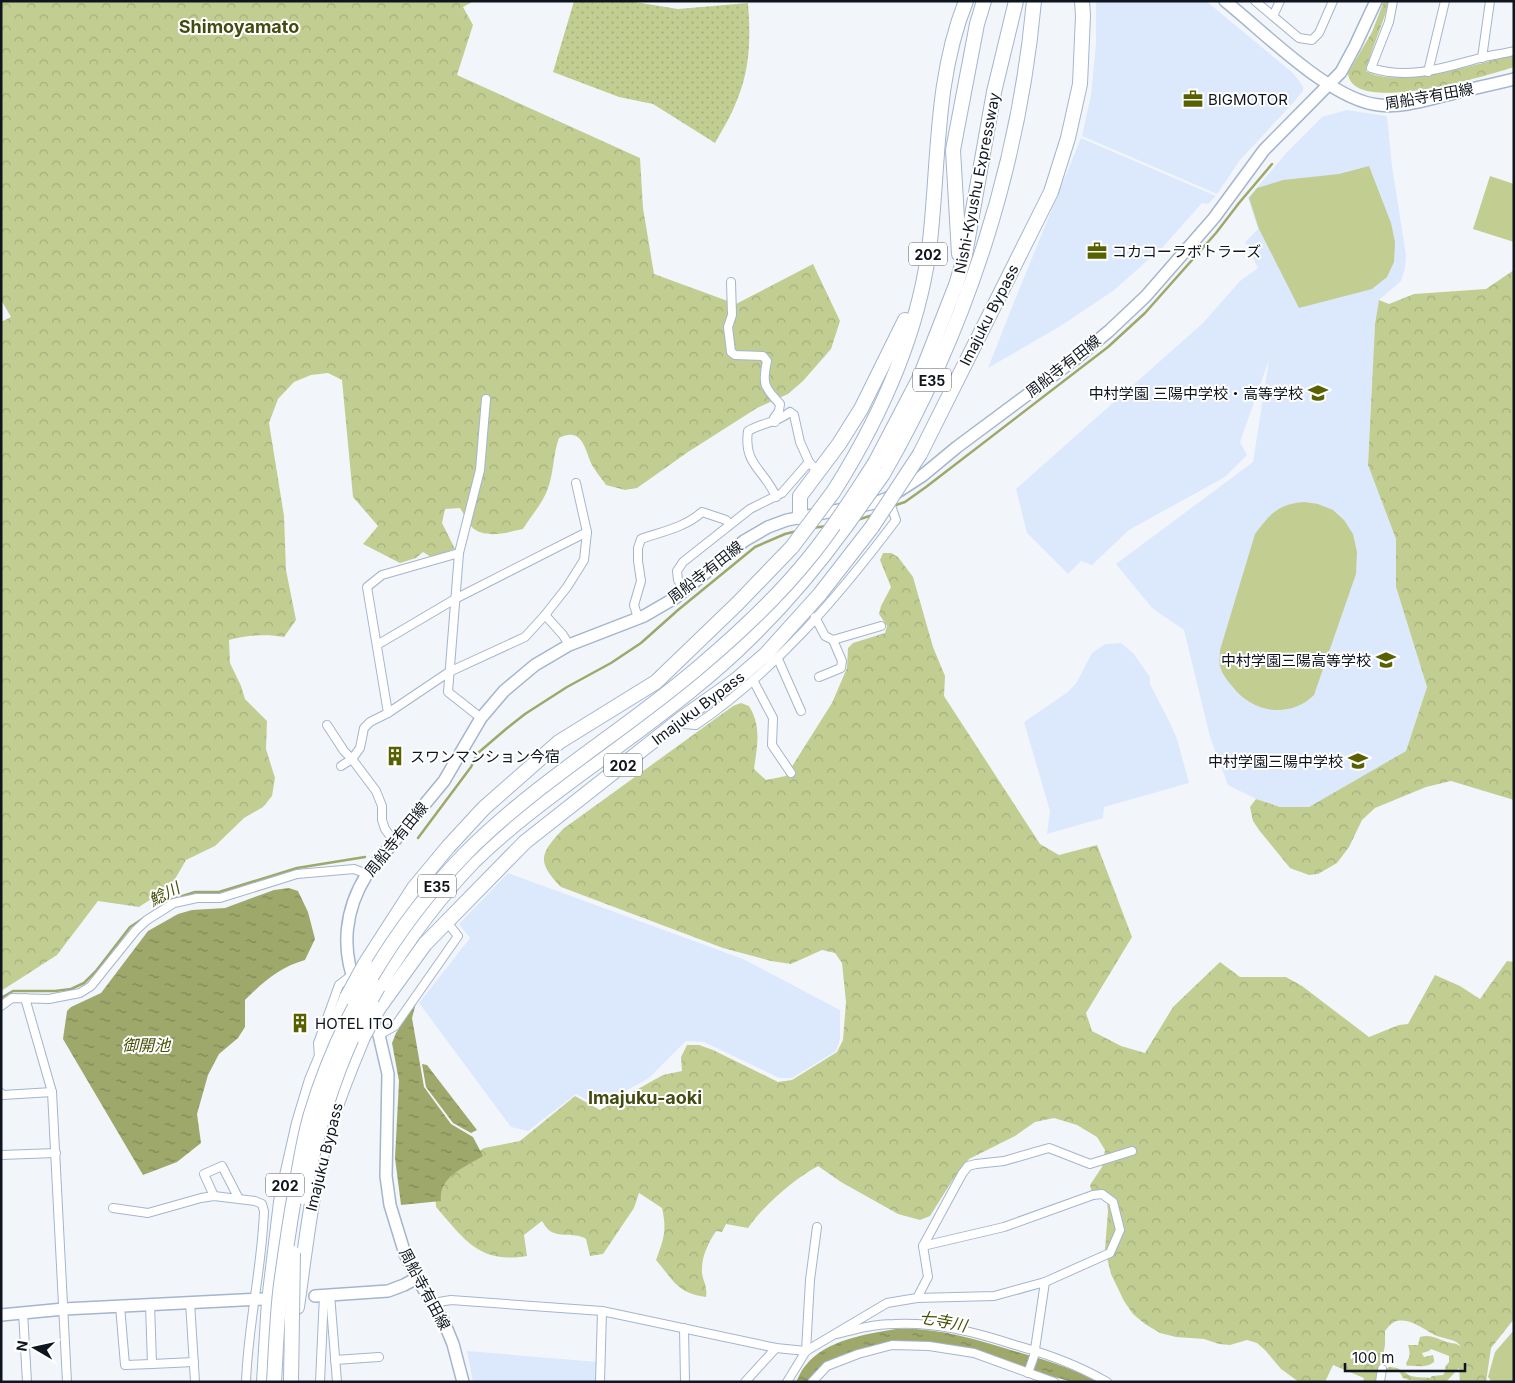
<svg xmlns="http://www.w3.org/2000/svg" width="1515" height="1383" font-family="Inter,'Noto Sans JP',sans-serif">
<defs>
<pattern id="grass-dots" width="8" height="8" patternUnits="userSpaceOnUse" patternTransform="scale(1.25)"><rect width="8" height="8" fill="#c2cd92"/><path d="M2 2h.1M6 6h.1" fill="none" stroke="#a6af7d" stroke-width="1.8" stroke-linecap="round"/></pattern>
<pattern id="forest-crowns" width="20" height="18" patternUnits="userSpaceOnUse" patternTransform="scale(1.25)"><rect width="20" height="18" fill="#c2cd92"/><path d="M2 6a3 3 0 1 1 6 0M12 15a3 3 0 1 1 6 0" fill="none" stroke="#a6af7d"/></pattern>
<pattern id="water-ripples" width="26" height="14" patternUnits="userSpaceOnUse" patternTransform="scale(1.25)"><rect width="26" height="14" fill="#9ea86b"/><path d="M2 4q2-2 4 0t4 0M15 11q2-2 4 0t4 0" fill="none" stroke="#7f8857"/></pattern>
</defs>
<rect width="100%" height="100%" fill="#f2f6fb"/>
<!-- built -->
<g fill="#dce9fd">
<polygon points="1096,1 1206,1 1293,73 1303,86 1303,91 1294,102 1240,160 1217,194 1082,136 1091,95 1096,44"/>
<polygon points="1347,110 1387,116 1392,166 1406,255 1405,268 1401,281 1379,300 1375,324 1368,465 1396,539 1396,587 1427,687 1406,751 1309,807 1279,807 1256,799 1228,785 1210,737 1184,630 1152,608 1116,564 1253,462 1269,360 1240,442 1247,455 1225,477 1129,530 1092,565 1081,561 1068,574 1027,533 1016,489 1203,323 1240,281 1258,268 1245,242 1258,229 1248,198 1287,152 1322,117"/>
<polygon points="1081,138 1216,196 1208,204 1202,203 1163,247 1113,291 1059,327 988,368 1014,302"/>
<polygon points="1121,643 1133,653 1150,677 1150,684 1168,719 1177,739 1189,783 1104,807 1103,818 1047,834 1050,811 1024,722 1068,692 1077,682 1092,653 1105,644"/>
<polygon points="508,873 743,959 840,1010 840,1039 836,1051 792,1078 779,1078 704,1042 686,1041 649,1078 598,1106 576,1094 528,1131 511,1127 419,1003 470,938 459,924"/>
<polygon points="467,1351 598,1362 597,1382 473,1382"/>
</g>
<!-- grass -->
<path fill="url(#grass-dots)" d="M574,1H629L678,9L748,3C751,39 750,72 735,105C730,118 722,130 715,143L653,104L619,97L553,72Z"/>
<!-- forest -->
<g fill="url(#forest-crowns)">
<path d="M1,1H474L463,7L473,25L457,75L640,158L643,208L654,274L736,304L813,264L840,321L831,349L803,381L788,394L757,408L688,452L637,488L625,490L606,485C602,479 596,472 592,465C585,451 583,426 559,438C553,454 554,472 548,488C543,503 531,516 523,529C508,532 488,539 474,529C469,525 464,514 460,508L445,509L442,523L455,549L431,557L423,552L416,558L400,563L363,544L378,526L353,497L342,380L328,373L311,375L294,382L278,399L269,423L284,516L286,570L296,620L284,637C266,634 248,635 229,640L230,663L241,686L245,699L267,721L266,749L275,778L272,796L263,807L244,818L215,846L186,860L171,886L139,907L98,901L57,955L1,991V322L11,317L1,300Z"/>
<path d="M1384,1H1389C1383,25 1372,47 1366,71C1398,90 1478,63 1514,55V67C1490,75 1351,117 1348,73L1372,32Z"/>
<polygon points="1514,270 1514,800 1451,781 1426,787 1375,808 1362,820 1349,847 1337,863 1318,874 1309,875 1290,868 1259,830 1253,821 1250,807 1256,799 1280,807 1309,807 1406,751 1427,687 1396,587 1396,539 1368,465 1375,324 1379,300 1389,304 1414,294 1486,289"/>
<path d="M883,553H891L898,557L913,577L933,647L945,676L944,696L1040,844L1059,855L1097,845L1132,937L1086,1013L1092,1031L1121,1046L1145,1053L1173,1007L1220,962L1240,977H1286L1302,986L1369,1037L1399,1025L1408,1024L1435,975L1460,986L1480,999L1507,961L1514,962V1319L1491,1348L1486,1382H1460L1459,1368L1446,1382L1409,1380L1403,1378L1399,1371L1387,1372L1386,1369L1389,1367C1398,1367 1401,1370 1409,1375C1414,1378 1424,1377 1430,1378L1432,1376L1443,1375L1445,1372V1367L1449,1362V1356L1431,1349L1429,1351L1422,1353L1424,1357L1433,1355L1434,1359V1362C1424,1369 1417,1365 1407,1366L1406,1363C1411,1356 1410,1353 1408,1345H1418L1420,1337C1430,1334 1437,1339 1447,1342C1453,1344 1456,1342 1461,1347C1457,1339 1445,1339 1437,1336C1425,1331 1412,1318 1397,1321C1392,1322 1388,1327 1385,1331V1345L1378,1382H1363L1364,1378L1333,1365L1325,1382H1299L1281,1369L1265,1350L1257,1343L1247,1340L1230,1345L1219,1344L1204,1339L1176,1337L1160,1333L1145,1324L1133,1314L1124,1301L1111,1274L1105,1249L1108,1211L1107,1202L1101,1197L1092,1193L1090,1185L1102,1167L1105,1150L1097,1137L1077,1125L1054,1118L1035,1122L1015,1136L969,1159L952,1181L930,1216L920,1220L898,1214L841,1182L818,1166C794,1179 763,1206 748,1228L726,1224L722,1232L716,1231C709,1242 702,1255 702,1269C701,1279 708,1284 706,1297C677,1293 674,1281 656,1260C664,1239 667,1230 662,1208L639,1193L634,1208L603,1254L590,1256L586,1239C576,1232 561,1238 550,1231C547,1229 544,1224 542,1221L524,1235L527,1256C479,1264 465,1240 436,1207L435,1192L460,1164L484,1148L520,1141L575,1096L600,1110L663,1075L682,1071L681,1057L687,1045H699L713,1050L778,1082L792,1080L837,1052L843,1040L846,1002L842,963L835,953L822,950L791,964L771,961L723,948L561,887C536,861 540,854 563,829L733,706L741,703L749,706C762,727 757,747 754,769L766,780L786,776L832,703L847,668L848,648L853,643L885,633L887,626L879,614L881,606L891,587L880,560Z"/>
</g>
<!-- park -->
<g fill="#c2cd92">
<polygon points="1369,166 1391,223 1395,242 1394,262 1387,277 1372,289 1299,308 1259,229 1249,198 1257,188 1283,180 1339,174"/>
<polygon points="1490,176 1514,184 1514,242 1473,229"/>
<path d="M1304,502L1318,504L1333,510L1344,520L1353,534L1357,552L1356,574L1314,695C1290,719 1252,713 1232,686C1227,680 1222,674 1220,666C1219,661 1220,655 1220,650L1255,534C1270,514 1278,504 1304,502Z"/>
<polygon points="1514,1330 1514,1382 1492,1382 1488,1377 1495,1352"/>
</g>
<!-- water -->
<g fill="url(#water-ripples)">
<path d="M289,888L298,891L308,912L315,939L305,960C280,967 263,982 245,1000V1027L238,1038L219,1054L208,1075L197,1114L201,1143L177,1162L143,1175L63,1039L67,1011L71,1007L101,993L148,931L178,914L192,910L225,908L274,890Z"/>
<path d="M416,1003L412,1018L424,1087L451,1124L473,1137L483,1156C465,1167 438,1177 441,1201L401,1205L395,1158L399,1081L392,1043L396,1033Z"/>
<polygon points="422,1064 427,1065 477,1130 471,1133 453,1123 426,1087"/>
<path d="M896,1329C937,1327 974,1339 1014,1351C1042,1359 1071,1367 1097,1382H1073L1024,1369L961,1347L932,1342L900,1341L883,1343L839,1356L817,1371L811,1382H796C799,1376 802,1369 806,1365C826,1340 866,1334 896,1329Z"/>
</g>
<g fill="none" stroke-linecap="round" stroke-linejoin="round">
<!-- stream -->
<g stroke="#9ea86b" stroke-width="2.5">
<polyline points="896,505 905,502 926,487 1108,347 1145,313 1216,233 1239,203 1272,164"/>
<polyline points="857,520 873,515"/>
<polyline points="812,528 827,526"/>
<polyline points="418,838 471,767 478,753 506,729 525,714 567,687 611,663 641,643 678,610 755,547 785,534 797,531"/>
<polyline points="1,998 13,991 55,991 71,989 84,983 96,971 130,927 173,899 195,892 219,892 297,868 365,857"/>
</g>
<defs>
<g id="street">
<polyline points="1255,1 1299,38 1312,40 1319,33 1333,1"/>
<path d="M1393,1L1389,22L1371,68C1408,80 1443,68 1480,58C1491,55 1503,54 1514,51"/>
<polyline points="1273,16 1280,1"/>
<polyline points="1482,58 1490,1"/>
<polyline points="1428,72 1445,1"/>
<path d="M731,282L732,315L728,327L731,352L735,355L763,356L767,361C762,384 764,387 780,404L779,411L774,418L775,422"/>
<path d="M776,497C765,470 743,465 748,431C763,422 775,424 790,412L794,415L800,442L809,462"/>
<polyline points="685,591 678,580 677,571 683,562 750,509 782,493 809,462 818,472"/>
<polyline points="545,615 563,635 569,645"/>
<polyline points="815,617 825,636 833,640 881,626"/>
<path d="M638,618L634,605L641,581L638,561V548L641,539C661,532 686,527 702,512L726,520L729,524"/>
<polyline points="377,645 455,599 587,532"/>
<polyline points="778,659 801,711"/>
<polyline points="819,677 841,668 842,661 833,640"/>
<polyline points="753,680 773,718 772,745 791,773"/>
<polyline points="388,713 367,587 382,575 459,553"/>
<polyline points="481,718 448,692 459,553 480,470 486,399"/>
<path d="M681,719L683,724L696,725C776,670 838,597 896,520L889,500"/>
<polyline points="327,725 344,751 352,759 341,766"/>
<polyline points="394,841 385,829 382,820 382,806 376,791 352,759 360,748 364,728 370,722 388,713 449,672 525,637 545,615 567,587 584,560 587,532 576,483"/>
<polyline points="25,998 52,1092 67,1382"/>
<polyline points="1,1006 12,998 49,999 59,997 80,993 91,986 136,930 147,920 174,903 197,898 220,898 297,874 354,869 367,874"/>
<polyline points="379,1035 395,1026 458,936 446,921"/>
<polyline points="319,1058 318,1043 339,985 352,975"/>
<polyline points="1,1093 3,1095 52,1092"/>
<polyline points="1,1155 56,1153"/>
<polyline points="214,1196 204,1174 222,1166 239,1199"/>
<path d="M113,1208L148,1213L201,1198L214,1196L255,1201L262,1204L264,1211C262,1268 248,1324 246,1382"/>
<polyline points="330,1294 337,1382"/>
<polyline points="917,1298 928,1277 923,1246 962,1174 968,1166 976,1164 1004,1161 1049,1148 1090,1164 1132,1151"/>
<polyline points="190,1302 195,1382"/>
<polyline points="433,1303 451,1300 602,1311 776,1348 806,1351"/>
<polyline points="150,1304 152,1364 194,1362"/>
<polyline points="120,1306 125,1365 152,1364"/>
<polyline points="23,1312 27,1382"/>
<polyline points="684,1328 685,1382"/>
<path d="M837,1334C856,1329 875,1324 894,1324C936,1322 975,1332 1015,1345C1048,1354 1078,1365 1107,1382"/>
<polyline points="806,1351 810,1280 817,1227"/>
<polyline points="335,1360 379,1357"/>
<polyline points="1028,1373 1034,1356 1045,1282"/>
<polyline points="320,1382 324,1295"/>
<polyline points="600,1382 602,1311"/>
<polyline points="745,1382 776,1348"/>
<polyline points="787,1382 806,1351 887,1303 917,1298 994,1296 1045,1282 1110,1253 1120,1230 1113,1202 1102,1194 1093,1195 1004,1227 923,1246"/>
<polyline points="812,1382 827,1366 858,1354 892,1345 929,1346 974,1353 1054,1382"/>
<polyline points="1380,1382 1382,1369"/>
</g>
<g id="secondary">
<path d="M1225,1C1263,31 1331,101 1379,105C1399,108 1423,101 1443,96C1466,90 1490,85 1514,79"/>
<path d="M357,988C340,949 345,909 367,874L444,781L481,718L504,691L535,665L569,645L644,616L675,598L744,541L768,527L787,520L875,503L888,498L922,476L957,447L1074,360L1109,331L1146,296L1214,218L1264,150L1341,72L1355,46L1376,1"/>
<polyline points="369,1013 379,1035 388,1074 386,1176 390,1205 405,1254 417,1278 444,1322 453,1344 463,1382"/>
<polyline points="315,1296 388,1291 404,1285 417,1278"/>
<polyline points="1,1315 64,1309 263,1299"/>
</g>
<g id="highway">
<polyline points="959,254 953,150 977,24 984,1"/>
<polyline points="920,454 1051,192 1068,138 1080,84 1083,16 1082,1"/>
<polyline points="875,463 920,377 956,285 965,255 994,92 1016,1"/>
<path d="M883,474C966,330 1019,167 1034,1"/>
<path d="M834,491C881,416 920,330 930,241C939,161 935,78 966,1"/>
<polyline points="800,517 800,496 839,444 861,409 905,320"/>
<polyline points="365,964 414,888 448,847 484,808 559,742 656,682 738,603 792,547"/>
<path d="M378,987C406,942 437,899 474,861C520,816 574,780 625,741C668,709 712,676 750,638C786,603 817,566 846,526"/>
<polyline points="378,1009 425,944 525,842 681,719 736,680 766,654 820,594 872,527"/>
<path d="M297,1307C305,1251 311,1195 325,1141C335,1105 349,1071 363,1037"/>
<polyline points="264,1382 269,1301 281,1202 299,1123 312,1080 347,997"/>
</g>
</defs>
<!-- street casing -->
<use href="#street" stroke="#a4b5ce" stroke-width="10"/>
<!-- secondary casing -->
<use href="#secondary" stroke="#a4b5ce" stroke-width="14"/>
<!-- highway casing -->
<use href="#highway" stroke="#a4b5ce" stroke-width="16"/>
<!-- street -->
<use href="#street" stroke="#fff" stroke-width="8"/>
<!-- secondary -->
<use href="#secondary" stroke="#fff" stroke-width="11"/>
<!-- highway -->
<use href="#highway" stroke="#fff" stroke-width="14"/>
<defs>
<g id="highway-bridge">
<polyline points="846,526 883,474"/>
<polyline points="872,527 920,454"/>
<polyline points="792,547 834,491"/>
<polyline points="347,997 365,964"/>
<polyline points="363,1037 378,1009"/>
<path d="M303,1197C319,1121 339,1054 378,987"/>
<path d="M274,1382C276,1349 277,1316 281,1284C285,1256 289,1227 294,1199C299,1170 303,1141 311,1114C340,1017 395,926 465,854C535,783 623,732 699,667C738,634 777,598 809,558C834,528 854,495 875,463"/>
<polyline points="291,1382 293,1253"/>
</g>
</defs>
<!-- highway-bridge casing -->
<use href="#highway-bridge" stroke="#a4b5ce" stroke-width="16" stroke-linecap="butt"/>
<!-- highway-bridge -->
<use href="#highway-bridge" stroke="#fff" stroke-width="14"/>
</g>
<!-- icons -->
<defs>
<symbol id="office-bare" viewBox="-9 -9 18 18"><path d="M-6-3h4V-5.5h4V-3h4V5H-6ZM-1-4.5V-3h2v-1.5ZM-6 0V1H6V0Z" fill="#576100" stroke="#fff" stroke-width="2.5" paint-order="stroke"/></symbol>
<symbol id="school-bare" viewBox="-9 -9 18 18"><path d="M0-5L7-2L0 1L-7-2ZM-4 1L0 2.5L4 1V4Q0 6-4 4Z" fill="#576100" stroke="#fff" stroke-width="2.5" paint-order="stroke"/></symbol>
<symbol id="building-bare" viewBox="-9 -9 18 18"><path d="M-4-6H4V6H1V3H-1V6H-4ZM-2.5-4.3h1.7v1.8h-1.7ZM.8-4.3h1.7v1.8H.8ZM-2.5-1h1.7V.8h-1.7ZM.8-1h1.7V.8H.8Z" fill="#576100" stroke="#fff" stroke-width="2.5" paint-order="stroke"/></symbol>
</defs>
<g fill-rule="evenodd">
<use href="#office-bare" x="1179" y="85" width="28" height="28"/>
<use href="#office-bare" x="1083" y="237" width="28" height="28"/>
<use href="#school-bare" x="1304" y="379" width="28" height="28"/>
<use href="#school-bare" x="1372" y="646" width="28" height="28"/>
<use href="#building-bare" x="381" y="742" width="28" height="28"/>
<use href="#school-bare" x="1344" y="747" width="28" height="28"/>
<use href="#building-bare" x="286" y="1009" width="28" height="28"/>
</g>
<g text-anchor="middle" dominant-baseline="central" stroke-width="4" stroke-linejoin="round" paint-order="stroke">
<!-- shield labels -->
<g fill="#fff" stroke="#575b62" stroke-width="1">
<rect x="909" y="242.5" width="38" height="23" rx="4"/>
<rect x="913" y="368.5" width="38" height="23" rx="4"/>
<rect x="604" y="753.5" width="38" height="23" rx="4"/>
<rect x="418" y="874.5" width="38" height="23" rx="4"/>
<rect x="266" y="1173.5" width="38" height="23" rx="4"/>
</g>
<g font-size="14" font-weight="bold" fill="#0f151e">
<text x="928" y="254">202</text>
<text x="932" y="380">E35</text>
<text x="623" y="765">202</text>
<text x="437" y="886">E35</text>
<text x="285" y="1185">202</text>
</g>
<!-- street labels -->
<g font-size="15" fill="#0f151e" stroke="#fff">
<text transform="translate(1429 96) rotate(-10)">周船寺有田線</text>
<text transform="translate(977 183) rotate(-79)">Nishi-Kyushu Expressway</text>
<text transform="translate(989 315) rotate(-63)">Imajuku Bypass</text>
<text transform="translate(1063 366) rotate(-38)">周船寺有田線</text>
<text transform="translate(705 572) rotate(-38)">周船寺有田線</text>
<text transform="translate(698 708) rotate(-37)">Imajuku Bypass</text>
<text transform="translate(396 839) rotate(-51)">周船寺有田線</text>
<text transform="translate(324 1157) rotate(-76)">Imajuku Bypass</text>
<text transform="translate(425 1289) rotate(62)">周船寺有田線</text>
</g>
<!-- poi labels -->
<g font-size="15" fill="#0f151e" stroke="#fff" text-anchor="start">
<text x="1208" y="99">BIGMOTOR</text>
<text x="1112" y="251">コカコーラボトラーズ</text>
<text x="1303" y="393" text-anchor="end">中村学園 三陽中学校・高等学校</text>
<text x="1371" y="660" text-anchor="end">中村学園三陽高等学校</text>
<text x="410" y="756">スワンマンション今宿</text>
<text x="1343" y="761" text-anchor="end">中村学園三陽中学校</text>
<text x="315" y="1023">HOTEL ITO</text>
</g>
<!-- water labels -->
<g font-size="16" font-style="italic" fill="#475006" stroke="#fff">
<text transform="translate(164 894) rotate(-27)">鯰川</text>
<text x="146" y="1045">御開池</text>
<text transform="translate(943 1321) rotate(11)">七寺川</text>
</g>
<!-- quarter labels -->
<g font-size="18" font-weight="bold" fill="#434b10" stroke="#fff">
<text x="239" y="26">Shimoyamato</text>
<text x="645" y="1097">Imajuku-aoki</text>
</g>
</g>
<!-- border -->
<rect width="1515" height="1383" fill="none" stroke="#0f151e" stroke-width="5"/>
<!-- north arrow -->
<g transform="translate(35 1348) rotate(279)" stroke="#ffffff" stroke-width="4" paint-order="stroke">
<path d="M0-4L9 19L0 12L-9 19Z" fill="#0f151e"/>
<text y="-8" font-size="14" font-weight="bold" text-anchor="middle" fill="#0f151e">N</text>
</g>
<!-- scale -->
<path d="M1345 1363v8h120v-8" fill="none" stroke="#0f151e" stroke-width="2.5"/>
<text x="1352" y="1363" font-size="15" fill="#0f151e" stroke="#ffffff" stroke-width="4" paint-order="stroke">100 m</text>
</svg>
